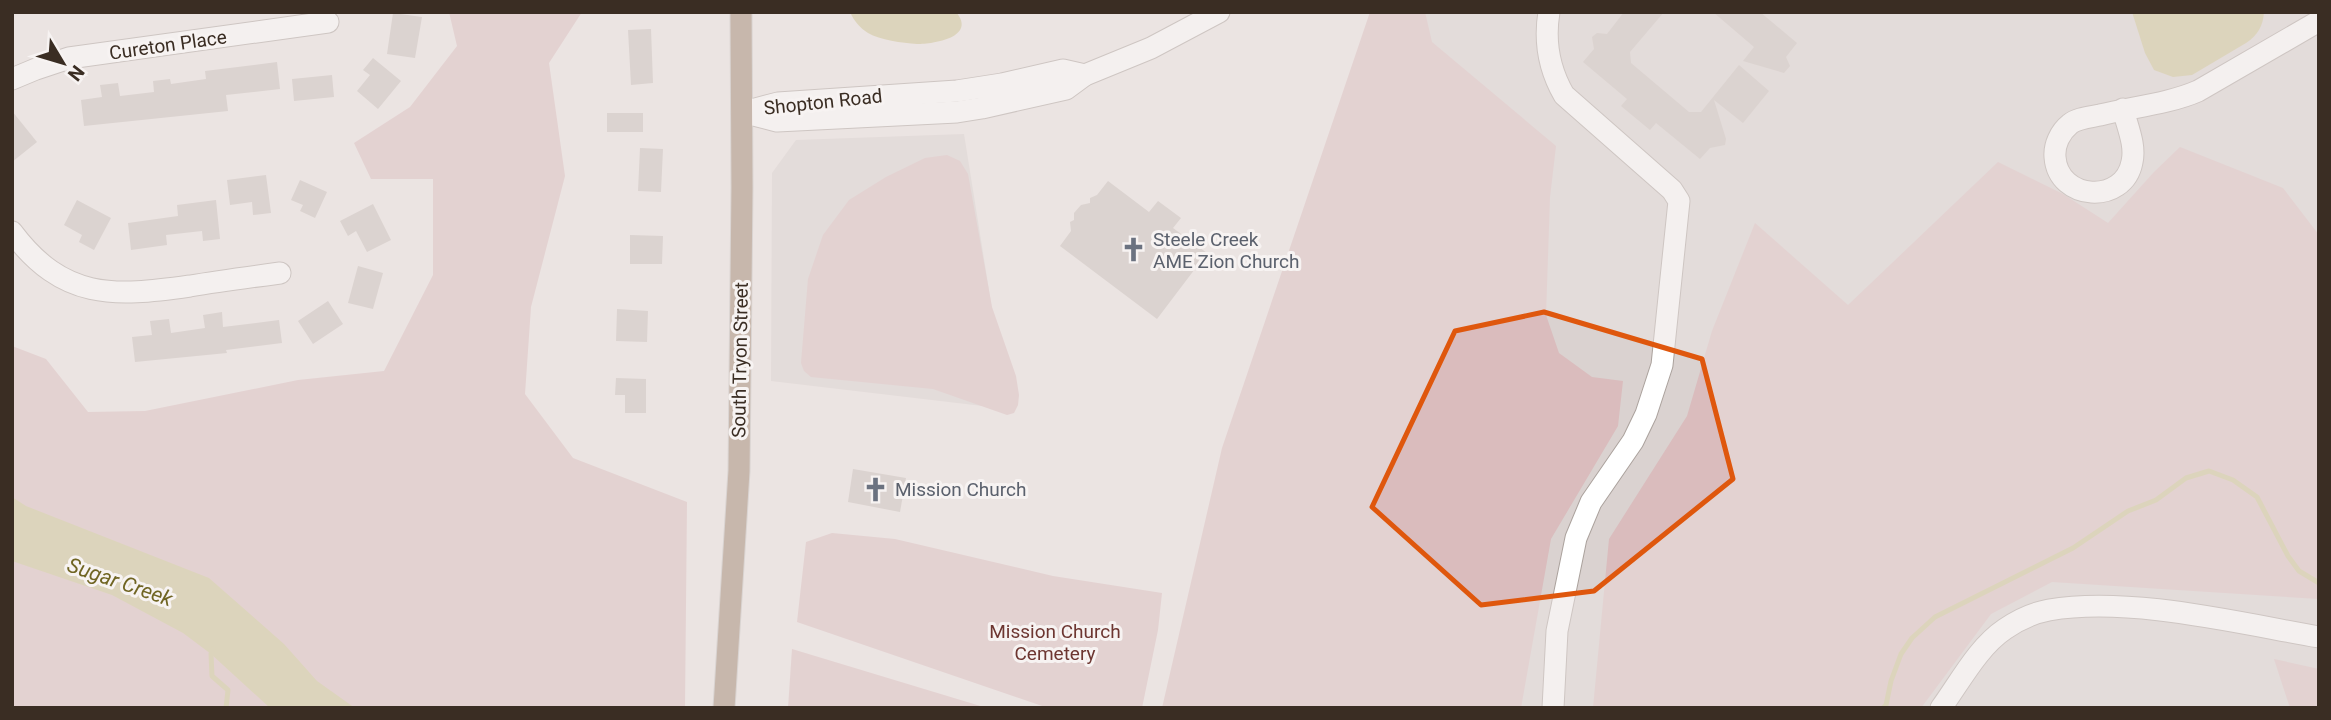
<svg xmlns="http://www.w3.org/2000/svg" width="2331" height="720" font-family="Roboto,sans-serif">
<rect width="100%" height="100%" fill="#ebe4e2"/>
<!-- built -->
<g fill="#dad2d0">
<polygon points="1391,12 2319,12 2319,708 1207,708"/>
<polygon points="964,134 1008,409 771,381 772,173 796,140"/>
</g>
<!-- green -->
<g fill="#dabcbd">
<polygon points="449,12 582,12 549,63 565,176 531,307 525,394 573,458 687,502 685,708 12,708 12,346 46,359 88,412 145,411 298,380 384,371 433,275 433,179 371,179 354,143 410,107 457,46"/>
<polygon points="1370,12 1425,12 1432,42 1556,146 1550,197 1546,315 1559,353 1592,377 1623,381 1618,426 1551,539 1521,708 1162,708 1222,448"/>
<polygon points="2180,147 2283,188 2319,235 2319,599 2052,582 1991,614 1921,708 1593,708 1609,539 1687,416 1712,331 1755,223 1848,305 1998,162 2063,194 2108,223 2154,172"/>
<polygon points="947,155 960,161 968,174 992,307 1016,376 1019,395 1018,405 1014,413 1007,415 933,389 811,377 804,371 801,363 808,279 823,235 849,200 886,177 925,158"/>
<polygon points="832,533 895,539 1053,576 1162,593 1158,630 1142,708 1048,708 797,622 806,542"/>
<polygon points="792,649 987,708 788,708"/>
<polygon points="2274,659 2319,669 2319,708 2290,708"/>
</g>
<!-- water -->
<g fill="#cbc18e">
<path d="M850,12H956C977,37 934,44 917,44C902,43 880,40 868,33C860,28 854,21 850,12Z"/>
<path d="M2132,12H2264C2263,26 2258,35 2246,43L2192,75L2173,77L2154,70L2145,53Z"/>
<polygon points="12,497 26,506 209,578 284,644 317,681 355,708 270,708 211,654 183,633 112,595 12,561"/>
</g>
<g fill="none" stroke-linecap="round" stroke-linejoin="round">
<!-- stream -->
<g stroke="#cbc18e" stroke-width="5">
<polyline points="213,649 211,654 212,676 228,690 226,708"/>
<polyline points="1883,708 1886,705 1891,681 1901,654 1912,638 1935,617 2073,548 2128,511 2156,500 2186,478 2209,471 2233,480 2257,497 2288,556 2299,571 2319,583"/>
</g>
</g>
<!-- building -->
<g fill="#c8bfba">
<polygon points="1624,12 1664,12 1630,52 1631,63 1689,112 1701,112 1739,65 1769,91 1743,123 1714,100 1726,139 1725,145 1710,148 1700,159 1656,123 1650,130 1621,106 1627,99 1583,62 1594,49 1592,37 1597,33 1607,34"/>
<polygon points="1713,12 1760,12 1797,43 1786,57 1790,66 1784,73 1743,61 1754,47"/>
<polygon points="393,13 422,17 415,58 387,54"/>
<polygon points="651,29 653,83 631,85 628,30"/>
<polygon points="373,58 401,81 378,109 357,91 370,75 363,70"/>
<polygon points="277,62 280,89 226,95 228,111 84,126 81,100 102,97 100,85 118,83 120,96 154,92 153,81 170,79 171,84 206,79 205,71"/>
<polygon points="332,75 334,97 294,101 292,79"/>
<polygon points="12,111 37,142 12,162"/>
<rect x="607" y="113" width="36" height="19"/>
<polygon points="640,148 663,149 661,192 638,191"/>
<polygon points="266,175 271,213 253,215 252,202 230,205 227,180"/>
<polygon points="300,180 327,192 315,218 300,211 303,205 291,200"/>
<polygon points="1108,181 1149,212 1158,201 1181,218 1173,228 1207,253 1157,319 1060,246 1071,231 1070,222 1074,220 1074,213 1081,205 1090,203 1090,198 1097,195"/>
<polygon points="77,200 111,218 94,250 79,242 82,235 64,225"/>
<polygon points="216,200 220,239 203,241 202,231 166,235 167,245 131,250 128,223 178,216 177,205"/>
<polygon points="373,204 391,240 367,252 356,231 348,236 340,221"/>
<polygon points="630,235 663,236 662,264 630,264"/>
<polygon points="358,266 383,273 373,309 348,303"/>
<polygon points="328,301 343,324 313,344 298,321"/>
<polygon points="617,309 648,311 647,342 616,341"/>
<polygon points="222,312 223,327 279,320 282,343 226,350 227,353 135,362 132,337 152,335 150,321 169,319 171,333 205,328 203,315"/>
<polygon points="616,378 646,379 646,413 625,413 625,395 615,395"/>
<polygon points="853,469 906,478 900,512 848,502"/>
</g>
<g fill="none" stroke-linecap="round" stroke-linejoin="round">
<defs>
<g id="minor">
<path d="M1549,12C1544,42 1549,69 1564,95L1672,190L1679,201L1662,365L1646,414L1633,441L1591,502L1576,538L1557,631L1553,708"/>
<polyline points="12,79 36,69 69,58 328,22"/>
<path d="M2123,109C2127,126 2136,145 2132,162C2124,205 2058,201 2055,157C2054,145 2060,132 2070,124C2077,118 2091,117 2100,115C2132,107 2168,104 2198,91L2319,21"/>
<polyline points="742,112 777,121 957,112 982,108 1066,89 1085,75 1151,48 1219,12"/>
<polyline points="744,112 778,103 957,91 1002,84 1063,70 1085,75"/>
<path d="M12,232C63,300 113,297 190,286C220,281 250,277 280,273"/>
<path d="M1941,708C1960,682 1978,647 2005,629C2018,620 2033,613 2049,610C2129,596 2238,623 2319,637"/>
</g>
<polyline id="major" points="724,708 739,471 742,188 741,12"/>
</defs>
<!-- minor casing -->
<use href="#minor" stroke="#aba29d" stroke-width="23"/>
<!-- major casing -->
<use href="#major" stroke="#c4c0bd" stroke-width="23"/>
<!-- minor -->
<use href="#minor" stroke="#fff" stroke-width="21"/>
<!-- major -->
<use href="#major" stroke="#9c806a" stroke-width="21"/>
</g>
<!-- marked area -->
<path d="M0 0H2331V720H0ZM1544,312L1702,359L1733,479L1594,591L1481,605L1372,507L1455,331Z" fill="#ebe4e2" fill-opacity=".55" fill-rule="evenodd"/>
<path fill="none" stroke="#df570d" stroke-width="5" stroke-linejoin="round" d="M1544,312L1702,359L1733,479L1594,591L1481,605L1372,507L1455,331Z"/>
<!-- icons -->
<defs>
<symbol id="church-bare" viewBox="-9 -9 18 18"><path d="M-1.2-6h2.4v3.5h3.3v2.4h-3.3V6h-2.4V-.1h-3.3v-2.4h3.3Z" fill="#6b7280" stroke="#f7f3f2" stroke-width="2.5" paint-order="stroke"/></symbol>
</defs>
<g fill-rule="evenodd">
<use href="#church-bare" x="1116" y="232" width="35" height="35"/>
<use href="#church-bare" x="858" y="472" width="35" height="35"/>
</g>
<g text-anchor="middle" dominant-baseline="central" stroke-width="6" stroke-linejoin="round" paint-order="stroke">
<!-- street labels -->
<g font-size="19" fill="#3a2d23" stroke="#f7f3f2">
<text transform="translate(168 45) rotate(-8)">Cureton Place</text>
<text transform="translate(823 102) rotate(-6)">Shopton Road</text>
<text transform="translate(740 360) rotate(-89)">South Tryon Street</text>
</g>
<!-- worship labels -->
<g font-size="19" fill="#5b616d" stroke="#f7f3f2" text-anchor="start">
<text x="1153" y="239">Steele Creek<tspan x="1153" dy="22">AME Zion Church</tspan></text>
<text x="895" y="489">Mission Church</text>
</g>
<!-- park labels -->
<g font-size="19" fill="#6d3631" stroke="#f7f3f2">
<text x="1055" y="631">Mission Church<tspan x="1055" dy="22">Cemetery</tspan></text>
</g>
<!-- water labels -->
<g font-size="21" font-style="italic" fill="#706523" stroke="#f7f3f2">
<text transform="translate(120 582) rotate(19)">Sugar Creek</text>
</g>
</g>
<!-- border -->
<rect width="2331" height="720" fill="none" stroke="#3a2d23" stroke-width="28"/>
<!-- north arrow -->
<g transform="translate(63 63) rotate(128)" stroke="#f7f3f2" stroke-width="5" paint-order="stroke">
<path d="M0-5L12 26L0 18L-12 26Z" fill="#3a2d23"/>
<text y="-10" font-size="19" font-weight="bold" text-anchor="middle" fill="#3a2d23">N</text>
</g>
</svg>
